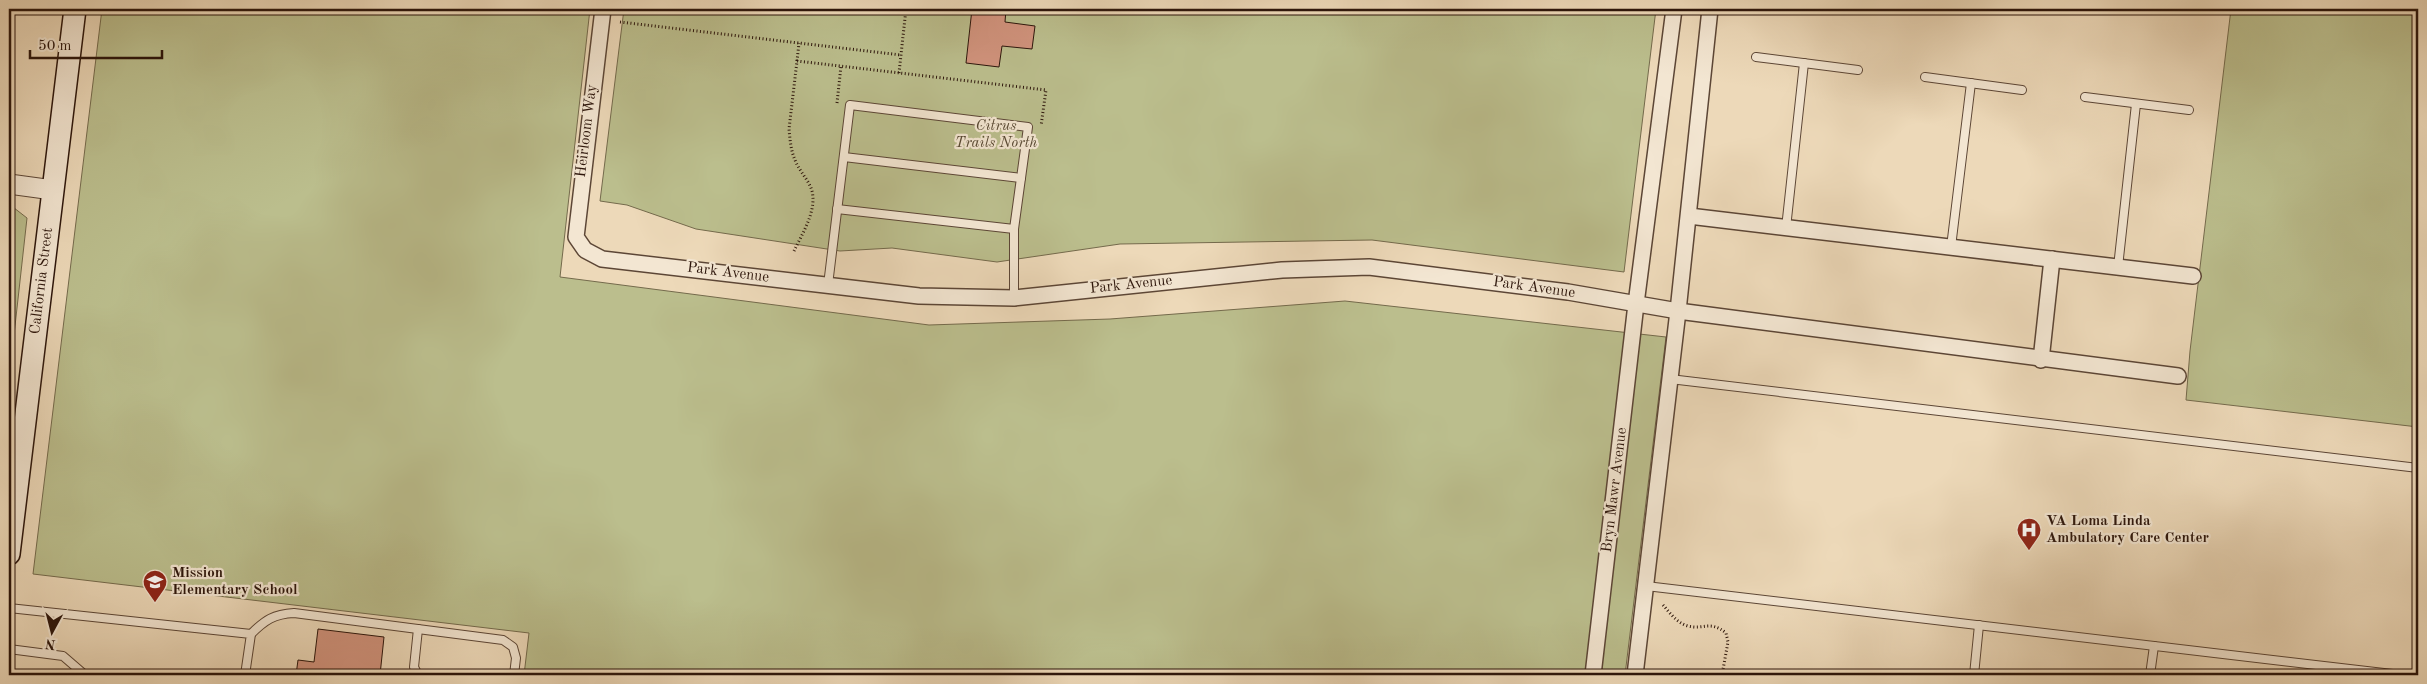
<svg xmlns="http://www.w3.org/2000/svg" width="2427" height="684" font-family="'Old Standard TT',serif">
<rect width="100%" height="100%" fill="#edd9b9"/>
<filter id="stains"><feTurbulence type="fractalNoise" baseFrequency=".004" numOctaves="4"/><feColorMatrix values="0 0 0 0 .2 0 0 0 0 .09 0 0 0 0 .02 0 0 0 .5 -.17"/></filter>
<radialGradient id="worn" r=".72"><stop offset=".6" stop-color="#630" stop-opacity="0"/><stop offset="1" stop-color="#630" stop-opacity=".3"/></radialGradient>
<!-- green -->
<g fill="#bbbe8d" stroke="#746a4c">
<polygon points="102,9 590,9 560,277 929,325 1110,319 1345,301 1666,337 1625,675 524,675 529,633 33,574"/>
<polygon points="624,9 1656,9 1624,272 1372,240 1120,244 997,262 892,248 840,251 696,229 627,205 600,201"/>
<polygon points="2231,9 2418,9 2418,427 2186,400 2190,351"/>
<polygon points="9,204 27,218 9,380"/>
</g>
<!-- building -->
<g fill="#d1937d" stroke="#2c150b">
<polygon points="972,9 1006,9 1005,22 1035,26 1032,49 1002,46 999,67 966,63"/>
<polygon points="318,629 384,637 380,675 296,675 298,660 314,662"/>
</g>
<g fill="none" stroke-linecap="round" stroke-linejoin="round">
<defs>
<g id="service">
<polyline points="1756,57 1858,70"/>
<polyline points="1925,77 2022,90"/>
<polyline points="2085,97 2189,110"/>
<polyline points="844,157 1021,178"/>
<polyline points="837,209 1014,229"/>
<polyline points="1786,228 1804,63"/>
<polyline points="1951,247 1971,83"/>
<polyline points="2118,267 2136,104"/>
<polyline points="828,285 850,105 1028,127 1014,229 1014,298"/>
<polyline points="1670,379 2418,468"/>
<polyline points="1646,586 2401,675"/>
<polyline points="9,608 251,634 245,675"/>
<path d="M251,634C265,620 274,614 294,613L503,640L513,647L516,658L514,675"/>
<polyline points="9,649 63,656 85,675"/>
<polyline points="418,675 414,667 418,629"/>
<polyline points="1974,675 1979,625"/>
<polyline points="2150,675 2154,646"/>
</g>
<g id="minor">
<polyline points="603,9 576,237 585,250 602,259 919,296 1014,298 1282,270 1369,267 1568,292 1678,311 2178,376"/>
<polyline points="1689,216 2193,276"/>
<polyline points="2041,360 2052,259"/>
<polyline points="1593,675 1636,304 1674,9"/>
<polyline points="1635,675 1678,311 1710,9"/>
</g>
<polyline id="tertiary" points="9,184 53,190"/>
<polyline id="secondary" points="9,554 75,9"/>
</defs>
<!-- service casing -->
<use href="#service" stroke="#5c4636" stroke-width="10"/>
<!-- minor casing -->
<use href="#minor" stroke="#5c4636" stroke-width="18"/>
<!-- tertiary casing -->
<use href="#tertiary" stroke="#5c4636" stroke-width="21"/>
<!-- secondary casing -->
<use href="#secondary" stroke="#2c150b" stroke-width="24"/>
<!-- path -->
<g stroke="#2c150b" stroke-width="3" stroke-dasharray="1 2.5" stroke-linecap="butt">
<polyline points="620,22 901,55"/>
<polyline points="797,61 799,43"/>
<polyline points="899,73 906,9"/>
<polyline points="837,103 841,66"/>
<path d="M794,251C802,234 817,211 812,191C809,180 799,171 795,160C791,151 790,140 789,129L797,61L1046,90L1041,126"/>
<path d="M1663,605C1670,613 1677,623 1688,626C1704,630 1710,620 1726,633L1728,642L1722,675"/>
</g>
<!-- service -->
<use href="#service" stroke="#f3e6d2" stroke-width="8"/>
<!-- minor -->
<use href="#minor" stroke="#f3e6d2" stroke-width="15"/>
<!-- tertiary -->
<use href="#tertiary" stroke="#f3e6d2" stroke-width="19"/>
<!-- secondary -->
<use href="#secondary" stroke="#f3e6d2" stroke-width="21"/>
</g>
<!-- icons -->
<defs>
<symbol id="hospital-pin" viewBox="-11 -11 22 30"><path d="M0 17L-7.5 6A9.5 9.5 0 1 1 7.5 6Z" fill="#8f2418" stroke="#f3e6d2"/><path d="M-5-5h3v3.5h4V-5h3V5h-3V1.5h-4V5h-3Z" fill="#fff"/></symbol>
<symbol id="school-pin" viewBox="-11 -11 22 30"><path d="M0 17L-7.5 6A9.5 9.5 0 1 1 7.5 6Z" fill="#8f2418" stroke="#f3e6d2"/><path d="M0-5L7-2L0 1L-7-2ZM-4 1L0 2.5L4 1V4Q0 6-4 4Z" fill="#fff"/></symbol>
</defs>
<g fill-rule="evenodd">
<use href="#hospital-pin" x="2015" y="516" width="28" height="38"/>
<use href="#school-pin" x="141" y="568" width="28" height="38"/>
</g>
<g text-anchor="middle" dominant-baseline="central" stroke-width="4.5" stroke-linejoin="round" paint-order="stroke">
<!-- park labels -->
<g font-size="15" font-style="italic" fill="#574832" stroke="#f3e6d2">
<text x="996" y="126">Citrus<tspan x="996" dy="17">Trails North</tspan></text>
</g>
<!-- street labels -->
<g font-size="15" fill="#2c150b" stroke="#f3e6d2">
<text transform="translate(587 131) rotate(-83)">Heirloom Way</text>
<text transform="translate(728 273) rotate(7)">Park Avenue</text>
<text transform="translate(42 281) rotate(-83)">California Street</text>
<text transform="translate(1131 285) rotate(-6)">Park Avenue</text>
<text transform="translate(1534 288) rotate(8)">Park Avenue</text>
<text transform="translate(1615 490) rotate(-83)">Bryn Mawr Avenue</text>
</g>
<!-- poi labels -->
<g font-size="15" font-weight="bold" fill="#2c150b" stroke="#f3e6d2" text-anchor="start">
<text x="2046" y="521">VA Loma Linda<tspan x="2046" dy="17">Ambulatory Care Center</tspan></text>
<text x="172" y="573">Mission<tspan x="172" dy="17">Elementary School</tspan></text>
</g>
</g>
<!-- margin -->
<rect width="2427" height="684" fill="none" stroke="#edd9b9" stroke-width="30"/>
<rect x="10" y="10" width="2407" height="664" fill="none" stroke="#2c150b" stroke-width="2.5"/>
<rect x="15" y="15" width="2397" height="654" fill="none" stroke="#2c150b"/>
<!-- north arrow -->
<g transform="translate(52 632) rotate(187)" stroke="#f3e6d2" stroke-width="4" paint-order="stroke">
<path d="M0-4L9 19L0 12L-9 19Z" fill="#2c150b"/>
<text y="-8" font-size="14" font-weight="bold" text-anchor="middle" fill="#2c150b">N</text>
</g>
<!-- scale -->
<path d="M30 50v8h132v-8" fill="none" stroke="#2c150b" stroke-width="2.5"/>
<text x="38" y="50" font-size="15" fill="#2c150b" stroke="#f3e6d2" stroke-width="4" paint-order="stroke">50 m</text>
<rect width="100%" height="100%" filter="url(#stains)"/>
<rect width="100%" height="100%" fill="url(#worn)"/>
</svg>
